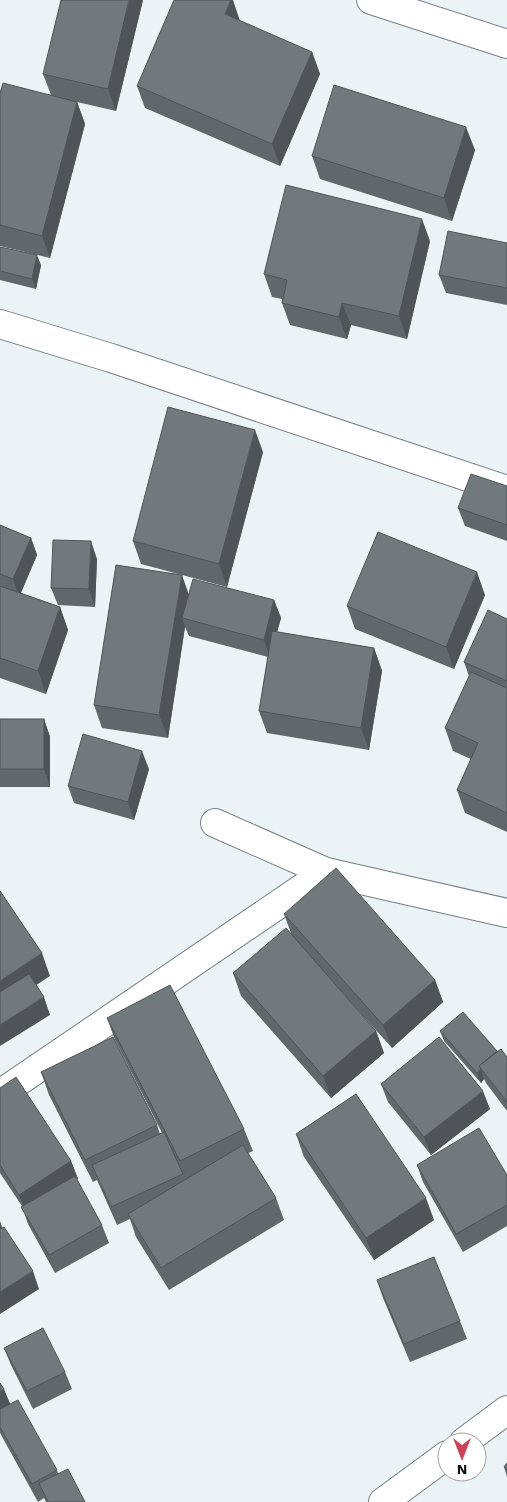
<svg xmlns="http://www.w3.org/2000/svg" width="507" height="1502" font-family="'Work Sans',sans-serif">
<rect width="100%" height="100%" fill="#ebf3f7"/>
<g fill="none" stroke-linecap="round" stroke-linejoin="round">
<defs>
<g id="street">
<polyline points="371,0 507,44"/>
<polyline points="0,324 111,358 507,490"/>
<polyline points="215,823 326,872 507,913"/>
<polyline points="0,1094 326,872"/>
</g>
<g id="secondary">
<polyline points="464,1442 507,1410"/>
<polyline points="383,1502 447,1455"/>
</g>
</defs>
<!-- street casing -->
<use href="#street" stroke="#788083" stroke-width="30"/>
<!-- secondary casing -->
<use href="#secondary" stroke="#788083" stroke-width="30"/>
<!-- street -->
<use href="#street" stroke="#fff" stroke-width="28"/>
<!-- secondary -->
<use href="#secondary" stroke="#fff" stroke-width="28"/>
</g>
<!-- wall -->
<g fill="#61686b">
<polygon points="143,0 116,111 77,102 85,124 50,258 0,246 0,91 0,92 51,95 43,74"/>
<polygon points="312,52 320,74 280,166 145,108 137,86"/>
<polygon points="475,150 452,221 320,179 312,156"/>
<polygon points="430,241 407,339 351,325 347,339 290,325 282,303 282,299 272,297 264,274"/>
<polygon points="507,243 507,305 446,293 439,275"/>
<polygon points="0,247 41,265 36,289 0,280"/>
<polygon points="263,452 227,587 141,564 133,541"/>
<polygon points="507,486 507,541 465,526 458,508"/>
<polygon points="0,525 31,538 37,555 21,593 60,607 68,630 46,694 0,678"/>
<polygon points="97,559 95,607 58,605 51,588"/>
<polygon points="189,595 274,600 281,618 277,632 374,648 382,671 369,750 267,733 259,711 268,657 189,636 185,627 168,738 102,728 94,705"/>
<polygon points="485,595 454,669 355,629 347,606"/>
<polygon points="507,619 507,832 465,813 457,790 471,759 453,751 445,728 469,676 464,662"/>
<polygon points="0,719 44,719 50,737 50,787 0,787"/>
<polygon points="149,769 134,820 74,803 68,786"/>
<polygon points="284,914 435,980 443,1002 392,1048 322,970 376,1031 384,1053 331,1098 241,996 233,973 292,936"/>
<polygon points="107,1018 244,1129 253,1151 248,1153 276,1198 284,1220 169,1290 136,1237 130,1219 117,1225 97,1180 93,1182 49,1095 41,1072 157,1125 160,1134 162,1133 115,1040"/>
<polygon points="440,1031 497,1051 507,1057 507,1111 486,1083 484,1079 481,1083 444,1041"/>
<polygon points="381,1084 490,1109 431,1155 388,1102"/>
<polygon points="0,1088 71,1161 78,1179 77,1180 102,1225 109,1243 55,1273 28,1224 22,1206 0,1173"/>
<polygon points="296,1134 434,1220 374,1260 304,1157"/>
<polygon points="417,1165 507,1175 507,1226 463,1252 423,1182"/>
<polygon points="377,1280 460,1321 467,1339 410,1362 383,1298"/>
<polygon points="4,1348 65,1372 72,1389 33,1409 11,1365"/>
<polygon points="0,1383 10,1404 57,1470 58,1474 85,1502 46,1502 44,1498 38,1502 0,1433"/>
<polygon points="507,1463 507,1477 504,1467"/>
</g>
<!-- shaded-wall -->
<g fill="#4f5557">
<polygon points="129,0 143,0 116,111 108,89"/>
<polygon points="231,0 233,0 240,21 225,14"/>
<polygon points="312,52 320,74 280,166 272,144"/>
<polygon points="77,102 85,124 50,258 42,236"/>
<polygon points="466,127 475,150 452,221 444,198"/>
<polygon points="422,219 430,241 407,339 399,316"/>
<polygon points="37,255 41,265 36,289 32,279"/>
<polygon points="342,303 351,325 347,339 339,317"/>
<polygon points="255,430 263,452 227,587 219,564"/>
<polygon points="31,538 37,555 19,597 13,579"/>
<polygon points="91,541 97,559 95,607 89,589"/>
<polygon points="477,572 485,595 454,669 446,647"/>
<polygon points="182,575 190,598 182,618 185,627 168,738 159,715"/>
<polygon points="274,600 281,618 270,658 264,640"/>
<polygon points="60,607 68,630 46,694 38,671"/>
<polygon points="374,648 382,671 369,750 361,728"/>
<polygon points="44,719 50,737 50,787 44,769"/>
<polygon points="142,751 149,769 134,820 128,802"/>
<polygon points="42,953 50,976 0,1009 0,981"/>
<polygon points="435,980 443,1002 392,1048 383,1025"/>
<polygon points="44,997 50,1015 0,1046 0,1025"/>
<polygon points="376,1031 384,1053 331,1098 323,1076"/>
<polygon points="481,1069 484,1079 481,1083 477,1073"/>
<polygon points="483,1091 490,1109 431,1155 424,1137"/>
<polygon points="71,1161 78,1179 26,1212 19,1195"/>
<polygon points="426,1198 434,1220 374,1260 366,1238"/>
<polygon points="0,1221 6,1239 0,1243"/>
<polygon points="33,1271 39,1289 0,1314 0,1292"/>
<polygon points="4,1389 11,1406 0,1415 0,1392"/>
</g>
<!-- building -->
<g fill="#71797c" stroke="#4f5557">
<polygon points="61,0 129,0 108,89 43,74"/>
<polygon points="174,0 231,0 225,14 312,52 272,144 137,86"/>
<polygon points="3,83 77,102 42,236 0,225 0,93"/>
<polygon points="334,85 466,127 444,198 312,156"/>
<polygon points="286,185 422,219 399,316 342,303 339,317 282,303 287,280 264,274"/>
<polygon points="448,231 507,243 507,288 439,275"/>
<polygon points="0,247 37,255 32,279 0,271"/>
<polygon points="168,407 255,430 219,564 133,541"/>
<polygon points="471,474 507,486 507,525 458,508"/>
<polygon points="0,525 31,538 13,579 0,574"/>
<polygon points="378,532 477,572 446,647 347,606"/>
<polygon points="53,540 91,541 89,589 51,588"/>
<polygon points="116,565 182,575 159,715 94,705"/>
<polygon points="193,579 274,600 264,640 182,618"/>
<polygon points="0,586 60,607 38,671 0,658"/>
<polygon points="488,610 507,619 507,681 464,662"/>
<polygon points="272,631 374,648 361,728 259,711"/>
<polygon points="471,672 507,688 507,813 457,790 478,743 445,728"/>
<rect x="0" y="719" width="44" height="50"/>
<polygon points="83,734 142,751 128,802 68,786"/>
<polygon points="336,868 435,980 383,1025 284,914"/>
<polygon points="0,891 42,953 0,981"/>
<polygon points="286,928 376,1031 323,1076 233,973"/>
<polygon points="29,974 44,997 0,1025 0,992"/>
<polygon points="170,985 244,1129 180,1161 107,1018"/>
<polygon points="463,1012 497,1051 479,1066 481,1069 477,1073 440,1031"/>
<polygon points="113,1037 157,1125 85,1160 41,1072"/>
<polygon points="439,1037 483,1091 424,1137 381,1084"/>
<polygon points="501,1049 507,1057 507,1102 479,1066"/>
<polygon points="16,1077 71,1161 19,1195 0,1165 0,1088"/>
<polygon points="356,1094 426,1198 366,1238 296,1134"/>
<polygon points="479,1128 507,1175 507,1205 456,1234 417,1165"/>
<polygon points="164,1132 183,1174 111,1207 92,1165"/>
<polygon points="243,1145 276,1198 161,1268 128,1214"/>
<polygon points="75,1176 102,1225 49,1255 21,1207"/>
<polygon points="4,1227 33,1271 0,1292 0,1229"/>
<polygon points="434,1257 460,1321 404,1344 377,1280"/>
<polygon points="43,1328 65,1372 27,1391 4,1348"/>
<polygon points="0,1383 4,1389 0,1392"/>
<polygon points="18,1400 57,1470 32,1484 0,1427 0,1409"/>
<polygon points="507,1463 507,1470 504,1467"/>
<polygon points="68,1469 85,1502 48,1502 39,1483"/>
</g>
<!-- north arrow -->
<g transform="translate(462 1457) rotate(180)"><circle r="24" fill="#ffffff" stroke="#9e9f9f"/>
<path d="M0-4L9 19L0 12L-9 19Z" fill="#d14057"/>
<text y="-8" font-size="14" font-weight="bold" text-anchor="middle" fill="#0c0f10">N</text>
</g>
</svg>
